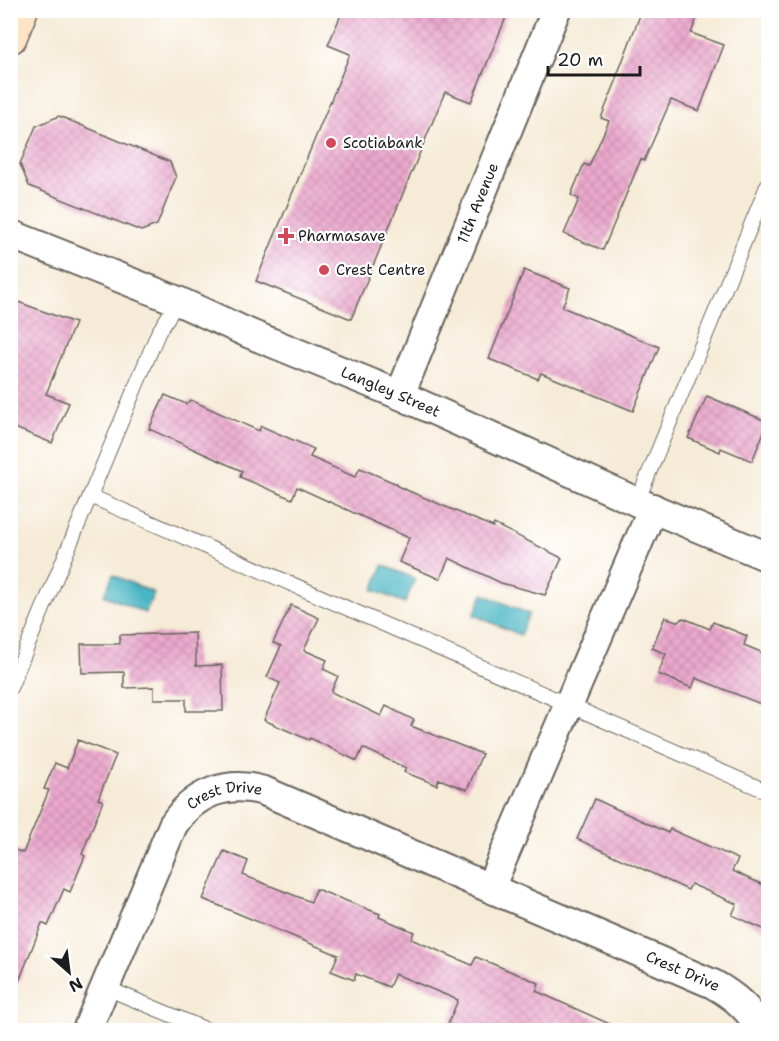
<svg xmlns="http://www.w3.org/2000/svg" width="779" height="1041" font-family="'Shantell Sans',sans-serif">
<defs>
<pattern id="building-cross-hatch" width="8" height="8" patternUnits="userSpaceOnUse" patternTransform="scale(1.5)"><rect width="8" height="8" fill="#eba8cd"/><path d="M0 0l8 8M0 8l8-8" fill="none" stroke="#c990af"/></pattern>
</defs>
<rect width="100%" height="100%" fill="#fff"/>
<filter id="ink" filterUnits="userSpaceOnUse"><feTurbulence type="fractalNoise" baseFrequency=".0167" numOctaves="2"/><feDisplacementMap in="SourceGraphic" scale="12" xChannelSelector="R" yChannelSelector="G"/><feConvolveMatrix kernelMatrix="1 2 1 2 8 2 1 2 1" color-interpolation-filters="sRGB"/></filter>
<filter id="wash" filterUnits="userSpaceOnUse"><feTurbulence type="fractalNoise" baseFrequency=".008" numOctaves="4" result="noise"/><feDisplacementMap in="SourceGraphic" scale="24" xChannelSelector="R" yChannelSelector="G"/><feGaussianBlur stdDeviation="1.35" result="paint"/><feColorMatrix in="noise" values="0 0 0 0 0 0 0 0 0 0 0 0 0 0 0 0 0 1.4 0 .05"/><feComposite in="paint" operator="in"/></filter>
<g filter="url(#wash)">
<rect width="100%" height="100%" fill="#f6ebd7"/>
<!-- water -->
<g fill="#49b6c5" stroke="#326970" stroke-width="1.5">
<polygon points="383,565 415,579 405,603 373,590"/>
<polygon points="113,575 154,593 145,613 104,595"/>
<polygon points="483,594 529,614 520,635 474,615"/>
</g>
<g id="blocks">
<!-- building -->
<g fill="url(#building-cross-hatch)">
<polygon points="343,10 509,10 471,102 445,92 351,319 256,281 350,54 328,45"/>
<polygon points="642,10 700,10 691,33 724,45 699,111 671,100 644,161 641,159 603,250 564,234 579,199 571,195 584,164 589,166 609,121 601,118 617,79 616,78"/>
<polygon points="59,116 170,162 176,177 157,225 141,231 29,186 20,164 36,126"/>
<polygon points="524,270 570,288 562,307 659,347 633,411 541,373 538,379 489,359"/>
<polygon points="10,299 75,323 46,394 69,403 52,443 10,426"/>
<polygon points="165,395 186,404 191,400 259,431 261,426 314,449 310,457 355,477 360,468 397,484 397,486 493,527 494,524 562,558 545,595 501,583 449,558 440,579 399,562 409,538 297,487 292,499 240,477 242,471 149,429"/>
<polygon points="707,396 768,422 752,461 721,448 720,452 688,438"/>
<polygon points="291,605 319,618 304,650 327,660 323,669 338,676 331,692 381,716 386,706 414,720 411,726 482,754 467,790 439,779 437,785 404,772 406,768 363,748 357,761 310,738 309,740 264,720 280,683 267,677 281,646 273,643"/>
<polygon points="665,617 679,622 683,618 710,629 713,622 747,636 744,645 768,655 768,707 696,678 692,688 658,674 666,654 652,648"/>
<polygon points="195,633 196,666 222,665 223,711 186,711 186,699 154,699 154,687 124,688 124,672 82,673 81,644 120,644 120,635"/>
<polygon points="78,740 116,755 98,799 103,801 82,854 85,856 70,892 64,889 48,926 42,923 12,999 10,999 10,848 23,853 49,790 44,789 55,763 67,768"/>
<polygon points="595,799 668,833 670,829 738,859 732,871 768,887 768,931 732,915 737,904 691,884 688,890 577,839"/>
<polygon points="224,851 248,861 243,875 311,902 316,889 380,914 379,917 414,932 411,939 472,965 476,957 539,983 536,991 623,1030 465,1030 448,1024 458,1000 395,974 389,987 356,974 354,980 331,971 338,955 203,899"/>
</g>
</g>
</g>
<g filter="url(#ink)">
<use href="#blocks" fill-opacity="0" stroke="#68645d" stroke-width="1.5"/>
<g fill="none" stroke-linecap="round" stroke-linejoin="round">
<defs>
<g id="lane">
<polyline points="90,496 768,792"/>
<polyline points="637,502 768,184"/>
<polyline points="10,688 158,333 178,301"/>
<polyline points="104,987 207,1030"/>
</g>
<g id="street">
<path id="s1" d="M10,234L178,301L248,333L400,395L637,502L768,557"/>
<path id="s2" d="M400,395L556,10"/>
<polyline points="490,888 653,508"/>
<path id="s3" d="M87,1030L173,825C194,793 227,780 264,791L713,984C733,995 751,1009 760,1030"/>
</g>
<polyline id="secondary" points="10,37 21,10"/>
</defs>
<!-- lane casing -->
<use href="#lane" stroke="#68645d" stroke-width="16"/>
<!-- street casing -->
<use href="#street" stroke="#68645d" stroke-width="32"/>
<!-- secondary casing -->
<use href="#secondary" stroke="#68645d" stroke-width="36"/>
<!-- lane -->
<use href="#lane" stroke="#fff" stroke-width="14"/>
<!-- street -->
<use href="#street" stroke="#fff" stroke-width="28"/>
<!-- secondary -->
<use href="#secondary" stroke="#fde5c5" stroke-width="33"/>
</g>
</g>
<!-- markers -->
<g fill="#d1495b" stroke="#fff" stroke-width="2">
<circle cx="331" cy="143" r="6"/>
<path d="M283 227h6v6h6v6h-6v6h-6v-6h-6v-6h6z"/>
<circle cx="324" cy="270" r="6"/>
</g>
<g text-anchor="middle" dominant-baseline="central" stroke-width="4.5" stroke-linejoin="round" paint-order="stroke">
<!-- poi labels -->
<g font-size="15" fill="#1c1c1c" stroke="#fff" text-anchor="start">
<text x="343" y="143">Scotiabank</text>
<text x="298" y="236">Pharmasave</text>
<text x="336" y="270">Crest Centre</text>
</g>
<!-- street labels -->
<g font-size="15" fill="#1c1c1c" stroke="#fff">
<text stroke="none"><textPath href="#s2" startOffset="207">11th Avenue</textPath></text>
<text stroke="none"><textPath href="#s1" startOffset="412">Langley Street</textPath></text>
<text stroke="none"><textPath href="#s3" startOffset="286">Crest Drive</textPath></text>
<text stroke="none"><textPath href="#s3" startOffset="783">Crest Drive</textPath></text>
</g>
</g>
<!-- margin -->
<rect width="779" height="1041" fill="none" stroke="#fff" stroke-width="36"/>
<!-- north arrow -->
<g transform="translate(69 972) rotate(152)" stroke="#ffffff" stroke-width="4.5" paint-order="stroke">
<path d="M0-4.5L10 22L0 15L-10 22Z" fill="#1c1c1c"/>
<text y="-9" font-size="16" font-weight="bold" text-anchor="middle" fill="#1c1c1c">N</text>
</g>
<!-- scale -->
<path d="M548 66v9h92v-9" fill="none" stroke="#1c1c1c" stroke-width="3"/>
<text x="557" y="66" font-size="18" fill="#1c1c1c" stroke="#ffffff" stroke-width="4.5" paint-order="stroke">20 m</text>
</svg>
